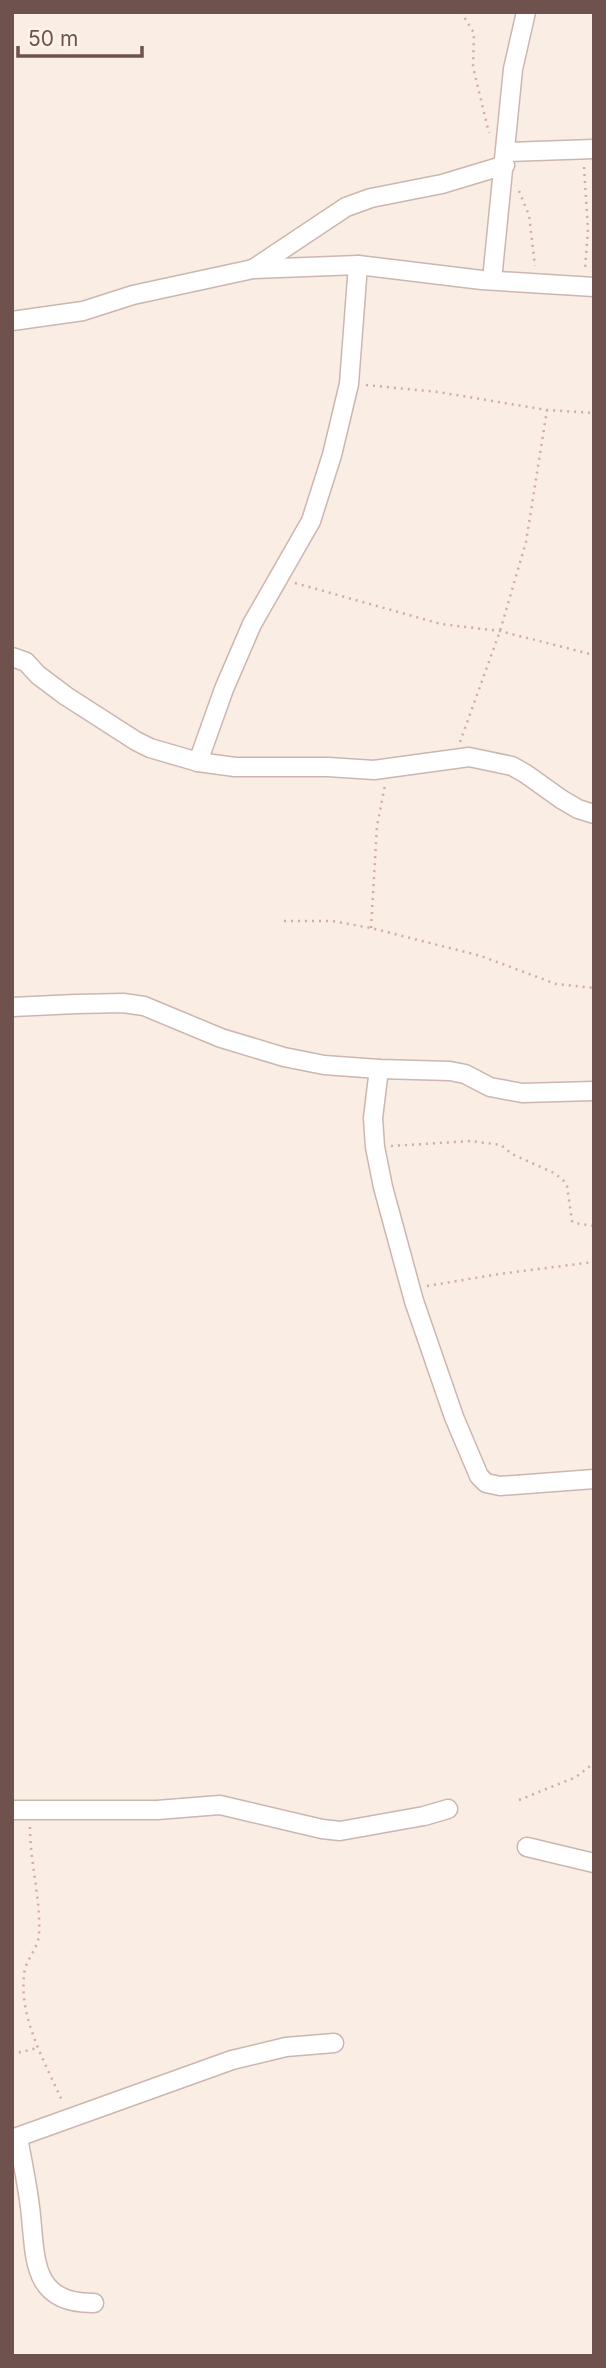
<svg xmlns="http://www.w3.org/2000/svg" width="606" height="2368" font-family="Inter,sans-serif">
<rect width="100%" height="100%" fill="#faede4"/>
<g fill="none" stroke-linecap="round" stroke-linejoin="round">
<defs>
<g id="minor">
<polyline points="506,152 594,149"/>
<polyline points="253,269 346,207 371,198 442,184 505,165"/>
<polyline points="492,280 513,69 526,12"/>
<polyline points="12,321 83,311 133,295 253,269 358,265 482,280 594,287"/>
<polyline points="12,657 26,662 38,675 66,696 136,741 150,748 198,762 235,767 328,767 374,770 469,757 512,766 526,774 561,799 578,809 594,814"/>
<polyline points="198,762 224,689 252,624 311,521 332,455 349,384 358,265"/>
<polyline points="12,1007 76,1004 123,1003 144,1006 221,1038 284,1057 324,1065 379,1069 450,1071 465,1074 490,1087 522,1093 594,1091"/>
<polyline points="379,1069 373,1118 375,1147 383,1187 414,1301 454,1417 479,1476 486,1483 500,1486 594,1479"/>
<polyline points="12,1810 157,1810 220,1805 322,1829 340,1831 424,1816 448,1809"/>
<polyline points="527,1847 594,1863"/>
<path d="M18,2137C22,2160 27,2183 30,2207C36,2255 29,2304 94,2303"/>
<polyline points="12,2139 232,2060 286,2047 334,2043"/>
</g>
</defs>
<!-- minor casing -->
<use href="#minor" stroke="#ccb6af" stroke-width="21"/>
<!-- path -->
<g stroke="#d1aca2" stroke-width="2.5" stroke-dasharray="2 5" stroke-linecap="butt">
<polyline points="461,12 474,33 473,67 489,133"/>
<polyline points="584,167 588,229 585,269"/>
<polyline points="519,191 529,215 535,266"/>
<polyline points="366,385 438,392 547,410 594,413"/>
<polyline points="295,583 441,624 500,631 594,655"/>
<polyline points="460,742 500,631 526,542 547,410"/>
<polyline points="284,921 332,921 371,928 481,956 556,984 594,988"/>
<polyline points="371,928 377,826 385,785"/>
<polyline points="391,1146 471,1141 501,1145 512,1154 554,1173 563,1180 567,1186 572,1221 574,1223 594,1226"/>
<polyline points="427,1286 499,1274 594,1262"/>
<polyline points="519,1800 576,1777 594,1763"/>
<path d="M30,1827C30,1863 41,1899 39,1935C38,1949 25,1960 24,1975C19,2019 46,2064 63,2103"/>
<polyline points="12,2054 38,2048"/>
</g>
<!-- minor -->
<use href="#minor" stroke="#fff" stroke-width="18"/>
</g>
<!-- border -->
<rect width="606" height="2368" fill="none" stroke="#6f524d" stroke-width="28"/>
<!-- scale -->
<path d="M18 46v10h124v-10" fill="none" stroke="#6f524d" stroke-width="3.5"/>
<text x="28" y="46" font-size="21" fill="#6f524d" stroke="#fdf2ea" stroke-width="5" paint-order="stroke">50 m</text>
</svg>
